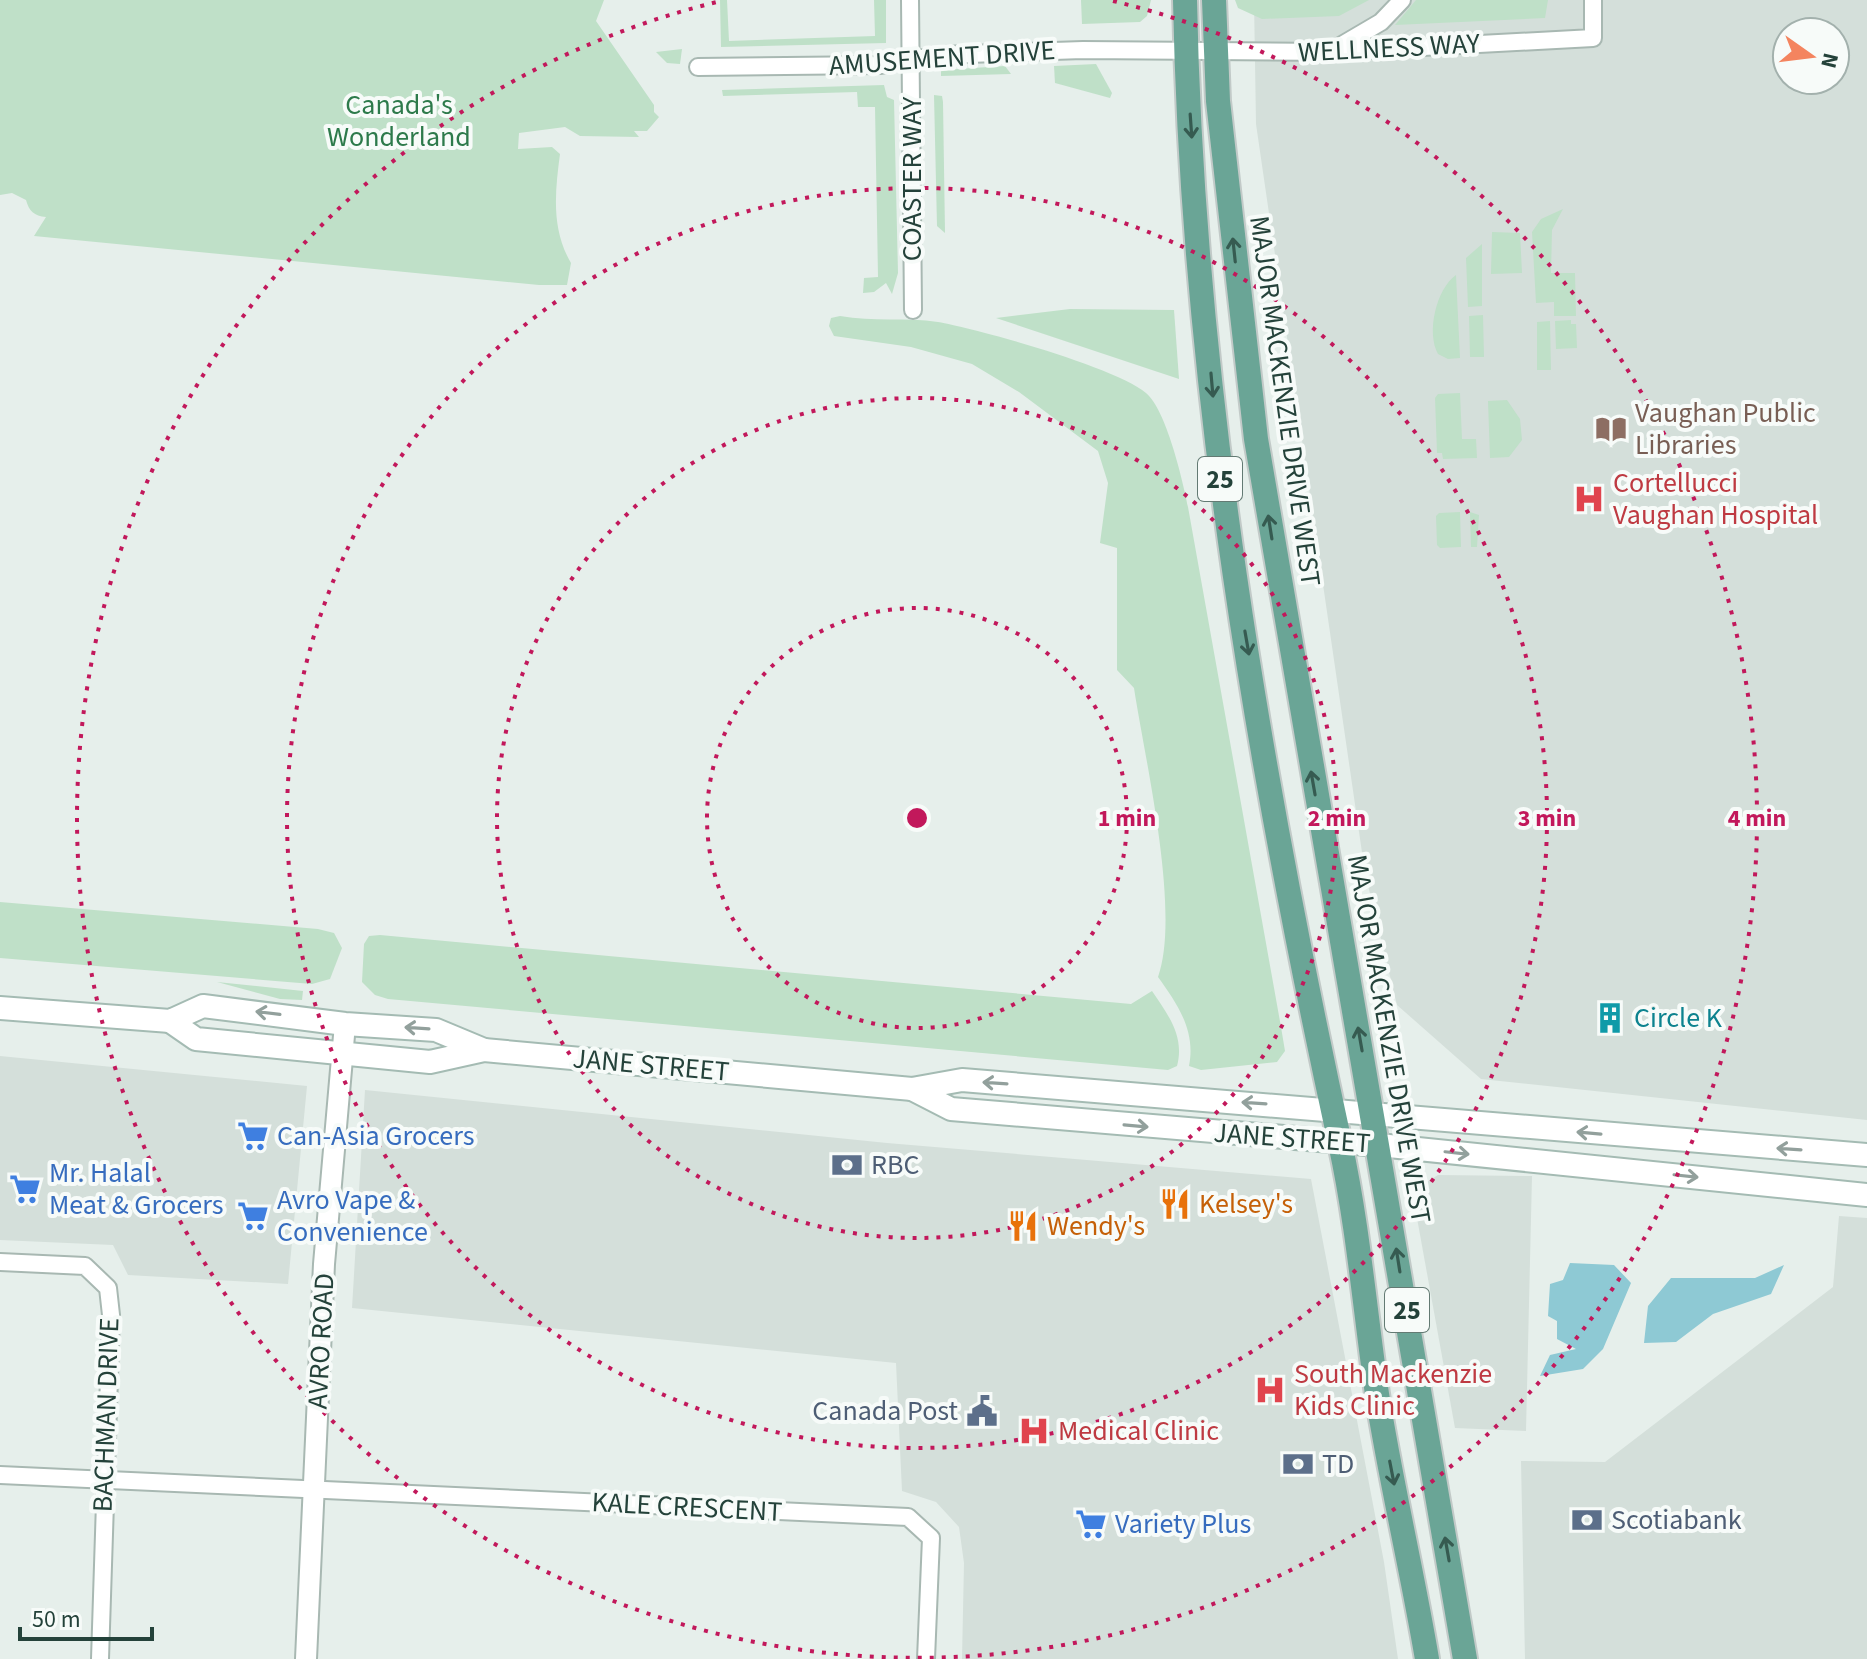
<svg xmlns="http://www.w3.org/2000/svg" width="1867" height="1659" font-family="'Source Sans 3',sans-serif">
<rect width="100%" height="100%" fill="#e6efeb"/>
<!-- built -->
<g fill="#d4dfda" fill-rule="evenodd">
<path d="M1254,0H1867V1120L1481,1079L1397,1005L1365,873L1256,124ZM1787,32H1835V80H1787Z"/>
<polygon points="0,1056 307,1086 288,1284 128,1275 113,1245 0,1240"/>
<polygon points="365,1090 887,1143 1311,1179 1384,1562 1398,1659 962,1659 964,1563 959,1527 936,1502 902,1491 896,1363 352,1308"/>
<polygon points="1438,1175 1532,1176 1526,1431 1455,1428 1415,1207 1422,1185"/>
<polygon points="1839,1216 1867,1218 1867,1659 1525,1659 1521,1461 1605,1462 1833,1287"/>
</g>
<!-- green -->
<g fill="#bfe0c8">
<path d="M0,0H604L596,21L654,105V112L659,117L647,131H634L639,137L580,136L565,127L519,133L518,149L552,147L560,154C555,192 551,229 571,263L567,285H539L34,236L46,217C34,216 29,211 26,200L12,193L0,195Z"/>
<polygon points="720,0 727,0 729,41 875,36 874,0 886,0 886,43 721,47"/>
<polygon points="1081,0 1151,0 1147,16 1140,22 1082,24"/>
<polygon points="1235,0 1369,0 1339,16 1262,19 1238,8"/>
<polygon points="1416,0 1548,0 1545,18 1395,25"/>
<polygon points="682,49 680,64 667,63 656,52"/>
<polygon points="1096,64 1112,93 1110,98 1055,83 1054,66"/>
<polygon points="1005,66 1011,74 941,76 941,70"/>
<polygon points="884,85 887,97 894,100 898,273 892,294 886,283 874,292 863,293 864,278 878,277 875,107 858,107 857,92 723,96 722,90"/>
<polygon points="934,95 942,96 943,102 945,233 937,226"/>
<polygon points="1563,209 1552,230 1551,273 1575,273 1576,316 1554,316 1554,302 1536,303 1532,232 1541,219"/>
<polygon points="1492,232 1520,233 1522,273 1491,274"/>
<polygon points="1482,244 1482,306 1468,307 1466,258"/>
<path d="M1456,275L1460,358L1448,359L1438,354C1426,333 1436,289 1456,275Z"/>
<polygon points="1070,309 1174,310 1179,379 996,318"/>
<polygon points="1483,315 1484,357 1470,357 1469,316"/>
<path d="M840,316C873,322 906,317 938,322C979,329 1117,368 1146,393C1166,409 1183,481 1188,507L1281,1027L1285,1051L1277,1062L1201,1070L1189,1066C1196,1031 1178,1005 1158,977C1181,912 1145,760 1134,688L1117,670V548L1100,543L1108,483L1098,451L1019,392L972,364L911,347L834,336L829,326L831,318Z"/>
<polygon points="1571,320 1571,324 1576,324 1577,348 1556,349 1555,321"/>
<polygon points="1550,321 1551,370 1537,370 1537,322"/>
<polygon points="1460,393 1462,439 1476,439 1477,458 1443,459 1442,453 1437,453 1435,398 1438,394"/>
<polygon points="1507,400 1520,419 1522,440 1509,457 1490,458 1488,401"/>
<polygon points="1460,512 1461,547 1440,548 1437,545 1436,516 1439,513"/>
<polygon points="1470,512 1479,515 1477,547 1471,547"/>
<polygon points="0,902 318,929 334,933 342,948 330,979 312,984 0,958"/>
<path d="M380,935L1131,1004L1152,991C1168,1015 1185,1036 1177,1066L1168,1070L388,999L375,995L362,982L364,944L369,936Z"/>
<polygon points="217,982 303,991 302,1000 280,999"/>
</g>
<!-- water -->
<g fill="#8ec9d4">
<polygon points="1570,1263 1614,1265 1631,1283 1603,1349 1583,1369 1540,1376 1550,1355 1576,1349 1557,1339 1557,1321 1548,1316 1550,1284 1563,1280"/>
<polygon points="1784,1265 1771,1294 1713,1314 1676,1342 1644,1343 1648,1306 1671,1278 1755,1278"/>
</g>
<g fill="none" stroke-linecap="round" stroke-linejoin="round">
<defs>
<g id="minor">
<polyline points="910,0 913,310"/>
<polyline points="1335,49 1381,22 1402,0"/>
<polyline points="698,67 881,65 941,55 1083,50 1330,52 1593,38 1593,0"/>
<polyline points="0,1262 85,1266 108,1288 111,1315 100,1659"/>
<polyline points="0,1475 908,1517 931,1538 926,1659"/>
</g>
<polyline id="tertiary" points="306,1659 324,1264 345,1024"/>
<g id="secondary">
<polyline points="0,1008 170,1021 203,1006 345,1024 436,1030 484,1050"/>
<polyline points="170,1021 196,1039 430,1062 484,1050 912,1089 962,1080 1867,1155"/>
<polyline points="912,1089 951,1109 1379,1145 1867,1195"/>
</g>
<g id="primary">
<path d="M1185,0C1192,381 1259,771 1340,1143C1358,1225 1365,1311 1377,1394C1391,1483 1412,1570 1427,1659"/>
<polyline points="1214,0 1218,101 1256,439 1465,1659"/>
</g>
</defs>
<!-- minor casing -->
<use href="#minor" stroke="#a8b8b2" stroke-width="20"/>
<!-- tertiary casing -->
<use href="#tertiary" stroke="#a8b8b2" stroke-width="24"/>
<!-- secondary casing -->
<use href="#secondary" stroke="#a4bbb3" stroke-width="26"/>
<!-- primary casing -->
<use href="#primary" stroke="#c2cac8" stroke-width="28"/>
<!-- minor -->
<use href="#minor" stroke="#fff" stroke-width="16"/>
<!-- tertiary -->
<use href="#tertiary" stroke="#fff" stroke-width="20"/>
<!-- secondary -->
<use href="#secondary" stroke="#fff" stroke-width="22"/>
<!-- primary -->
<use href="#primary" stroke="#6aa596" stroke-width="24"/>
</g>
<!-- one-way arrows -->
<defs><path id="oneway-shaft" d="M-6 0H5M1.5-3L5.5 0L1.5 3" fill="none" stroke-width="1.6" stroke-linecap="round" stroke-linejoin="round" transform="scale(2)"/></defs>
<g stroke="#365b51">
<use href="#oneway-shaft" transform="translate(1191 126) rotate(86)"/>
<use href="#oneway-shaft" transform="translate(1234 250) rotate(-96)"/>
<use href="#oneway-shaft" transform="translate(1212 385) rotate(85)"/>
<use href="#oneway-shaft" transform="translate(1270 527) rotate(-99)"/>
<use href="#oneway-shaft" transform="translate(1247 643) rotate(80)"/>
<use href="#oneway-shaft" transform="translate(1313 783) rotate(-100)"/>
<use href="#oneway-shaft" transform="translate(1360 1039) rotate(-100)"/>
<use href="#oneway-shaft" transform="translate(1398 1260) rotate(-99)"/>
<use href="#oneway-shaft" transform="translate(1392 1473) rotate(79)"/>
<use href="#oneway-shaft" transform="translate(1447 1549) rotate(-100)"/>
</g>
<g stroke="#92a09c">
<use href="#oneway-shaft" transform="translate(268 1013) rotate(-173)"/>
<use href="#oneway-shaft" transform="translate(417 1028) rotate(-176)"/>
<use href="#oneway-shaft" transform="translate(995 1083) rotate(-176)"/>
<use href="#oneway-shaft" transform="translate(1254 1103) rotate(-176)"/>
<use href="#oneway-shaft" transform="translate(1136 1126) rotate(5)"/>
<use href="#oneway-shaft" transform="translate(1589 1133) rotate(-175)"/>
<use href="#oneway-shaft" transform="translate(1789 1149) rotate(-176)"/>
<use href="#oneway-shaft" transform="translate(1457 1153) rotate(6)"/>
<use href="#oneway-shaft" transform="translate(1686 1176) rotate(6)"/>
</g>
<!-- distance rings -->
<g fill="none" stroke="#c2185b" stroke-width="4" stroke-dasharray="4 8">
<circle cx="917" cy="818" r="210"/>
<circle cx="917" cy="818" r="420"/>
<circle cx="917" cy="818" r="630"/>
<path d="M1113 1A840 840 0 1 1 721 1"/>
</g>
<!-- icons -->
<defs>
<symbol id="library-bare" viewBox="-9 -9 18 18"><path d="M-6-4Q-3-5.5-.7-3.5V5Q-3 3-6 4ZM6-4Q3-5.5 .7-3.5V5Q3 3 6 4Z" fill="#8d6e63" stroke="#f7fbf9" stroke-width="2.5" paint-order="stroke"/></symbol>
<symbol id="hospital-bare" viewBox="-9 -9 18 18"><path d="M-5-5h3v3.5h4V-5h3V5h-3V1.5h-4V5h-3Z" fill="#e0444e" stroke="#f7fbf9" stroke-width="2.5" paint-order="stroke"/></symbol>
<symbol id="building-bare" viewBox="-9 -9 18 18"><path d="M-4-6H4V6H1V3H-1V6H-4ZM-2.5-4.3h1.7v1.8h-1.7ZM.8-4.3h1.7v1.8H.8ZM-2.5-1h1.7V.8h-1.7ZM.8-1h1.7V.8H.8Z" fill="#0f9aa8" stroke="#f7fbf9" stroke-width="2.5" paint-order="stroke"/></symbol>
<symbol id="supermarket-bare" viewBox="-9 -9 18 18"><path d="M-6-5.5h2.5l.6 2H6L4.5 2H-2.5L-4.4-4H-6ZM-1.5 3.2a1.3 1.3 0 1 0 .1 0ZM3 3.2a1.3 1.3 0 1 0 .1 0Z" fill="#3f7fe0" stroke="#f7fbf9" stroke-width="2.5" paint-order="stroke"/></symbol>
<symbol id="bank-bare" viewBox="-9 -9 18 18"><path d="M-6-4H6V4H-6ZM0-2.3a2.3 2.3 0 1 0 0 4.6a2.3 2.3 0 1 0 0-4.6Z" fill="#5c6f8a" stroke="#f7fbf9" stroke-width="2.5" paint-order="stroke"/></symbol>
<symbol id="restaurant-bare" viewBox="-9 -9 18 18"><path d="M-5-6h1v4h1v-4h1v4h1v-4h1v5L-1.5 .5V6h-2V.5L-5-1ZM5-6V6H3V1.5H1.5Q1.5-4 5-6Z" fill="#e8710a" stroke="#f7fbf9" stroke-width="2.5" paint-order="stroke"/></symbol>
<symbol id="civic-bare" viewBox="-9 -9 18 18"><path d="M-.6-6.5H3V-4.5H.6V-3L4-1V1h2V6H-6V1h2V-1L-.6-3ZM-1.2 2.5V6h2.4V2.5Z" fill="#5c6f8a" stroke="#f7fbf9" stroke-width="2.5" paint-order="stroke"/></symbol>
</defs>
<g fill-rule="evenodd">
<use href="#library-bare" x="1589" y="407" width="44" height="44"/>
<use href="#hospital-bare" x="1567" y="477" width="44" height="44"/>
<use href="#building-bare" x="1588" y="996" width="44" height="44"/>
<use href="#supermarket-bare" x="231" y="1114" width="44" height="44"/>
<use href="#bank-bare" x="825" y="1143" width="44" height="44"/>
<use href="#supermarket-bare" x="3" y="1167" width="44" height="44"/>
<use href="#restaurant-bare" x="1153" y="1182" width="44" height="44"/>
<use href="#supermarket-bare" x="231" y="1194" width="44" height="44"/>
<use href="#restaurant-bare" x="1001" y="1204" width="44" height="44"/>
<use href="#hospital-bare" x="1248" y="1368" width="44" height="44"/>
<use href="#civic-bare" x="960" y="1389" width="44" height="44"/>
<use href="#hospital-bare" x="1012" y="1409" width="44" height="44"/>
<use href="#bank-bare" x="1276" y="1442" width="44" height="44"/>
<use href="#bank-bare" x="1565" y="1498" width="44" height="44"/>
<use href="#supermarket-bare" x="1069" y="1502" width="44" height="44"/>
</g>
<g text-anchor="middle" dominant-baseline="central" stroke-width="8" stroke-linejoin="round" paint-order="stroke">
<!-- shield labels -->
<g fill="#f7fbf9" stroke="#637a73" stroke-width="2">
<rect x="1198" y="457" width="44" height="44" rx="6"/>
<rect x="1385" y="1288" width="44" height="44" rx="6"/>
</g>
<g font-size="26" font-weight="bold" fill="#24423a">
<text x="1220" y="479">25</text>
<text x="1407" y="1310">25</text>
</g>
<!-- street labels -->
<g font-size="28" fill="#24423a" stroke="#f7fbf9">
<text transform="translate(1389 48) rotate(-3)">WELLNESS WAY</text>
<text transform="translate(942 58) rotate(-4)">AMUSEMENT DRIVE</text>
<text transform="translate(912 179) rotate(-90)">COASTER WAY</text>
<text transform="translate(1285 401) rotate(82)">MAJOR MACKENZIE DRIVE WEST</text>
<text transform="translate(1389 1039) rotate(80)">MAJOR MACKENZIE DRIVE WEST</text>
<text transform="translate(651 1065) rotate(5)">JANE STREET</text>
<text transform="translate(1292 1138) rotate(4)">JANE STREET</text>
<text transform="translate(321 1341) rotate(-87)">AVRO ROAD</text>
<text transform="translate(106 1415) rotate(-88)">BACHMAN DRIVE</text>
<text transform="translate(687 1507) rotate(3)">KALE CRESCENT</text>
</g>
<!-- park labels -->
<g font-size="28" fill="#2d7a4b" stroke="#f7fbf9">
<text x="399" y="105">Canada's<tspan x="399" dy="32">Wonderland</tspan></text>
</g>
<!-- education labels -->
<g font-size="28" fill="#785e54" stroke="#f7fbf9" text-anchor="start">
<text x="1635" y="413">Vaughan Public<tspan x="1635" dy="32">Libraries</tspan></text>
</g>
<!-- health labels -->
<g font-size="28" fill="#be3a42" stroke="#f7fbf9" text-anchor="start">
<text x="1613" y="483">Cortellucci<tspan x="1613" dy="32">Vaughan Hospital</tspan></text>
<text x="1294" y="1374">South Mackenzie<tspan x="1294" dy="32">Kids Clinic</tspan></text>
<text x="1058" y="1431">Medical Clinic</text>
</g>
<!-- culture labels -->
<g font-size="28" fill="#0d838f" stroke="#f7fbf9" text-anchor="start">
<text x="1634" y="1018">Circle K</text>
</g>
<!-- shop labels -->
<g font-size="28" fill="#366cbe" stroke="#f7fbf9" text-anchor="start">
<text x="277" y="1136">Can-Asia Grocers</text>
<text x="49" y="1173">Mr. Halal<tspan x="49" dy="32">Meat &amp; Grocers</tspan></text>
<text x="277" y="1200">Avro Vape &amp;<tspan x="277" dy="32">Convenience</tspan></text>
<text x="1115" y="1524">Variety Plus</text>
</g>
<!-- service labels -->
<g font-size="28" fill="#4e5e75" stroke="#f7fbf9" text-anchor="start">
<text x="871" y="1165">RBC</text>
<text x="958" y="1411" text-anchor="end">Canada Post</text>
<text x="1322" y="1464">TD</text>
<text x="1611" y="1520">Scotiabank</text>
</g>
<!-- food labels -->
<g font-size="28" fill="#c56008" stroke="#f7fbf9" text-anchor="start">
<text x="1199" y="1204">Kelsey's</text>
<text x="1047" y="1226">Wendy's</text>
</g>
</g>
<circle cx="917" cy="818" r="12" fill="#c2185b" stroke="#f7fbf9" stroke-width="4"/>
<g font-size="24" text-anchor="middle" font-weight="bold" fill="#c2185b" stroke="#f7fbf9" stroke-width="8" stroke-linejoin="round" paint-order="stroke">
<text x="1127" y="826">1 min</text>
<text x="1337" y="826">2 min</text>
<text x="1547" y="826">3 min</text>
<text x="1757" y="826">4 min</text>
</g>
<!-- north arrow -->
<g transform="translate(1811 56) rotate(104)"><circle r="38" fill="#f7fbf9" stroke="#a3b1ad" stroke-width="2"/>
<path d="M0-6L14 30L0 20L-14 30Z" fill="#f4845f"/>
<text y="-12" font-size="22" font-weight="bold" text-anchor="middle" fill="#24423a">N</text>
</g>
<!-- scale -->
<path d="M20 1627v12h132v-12" fill="none" stroke="#24423a" stroke-width="4"/>
<text x="32" y="1627" font-size="24" fill="#24423a" stroke="#f7fbf9" stroke-width="6" paint-order="stroke">50 m</text>
</svg>
